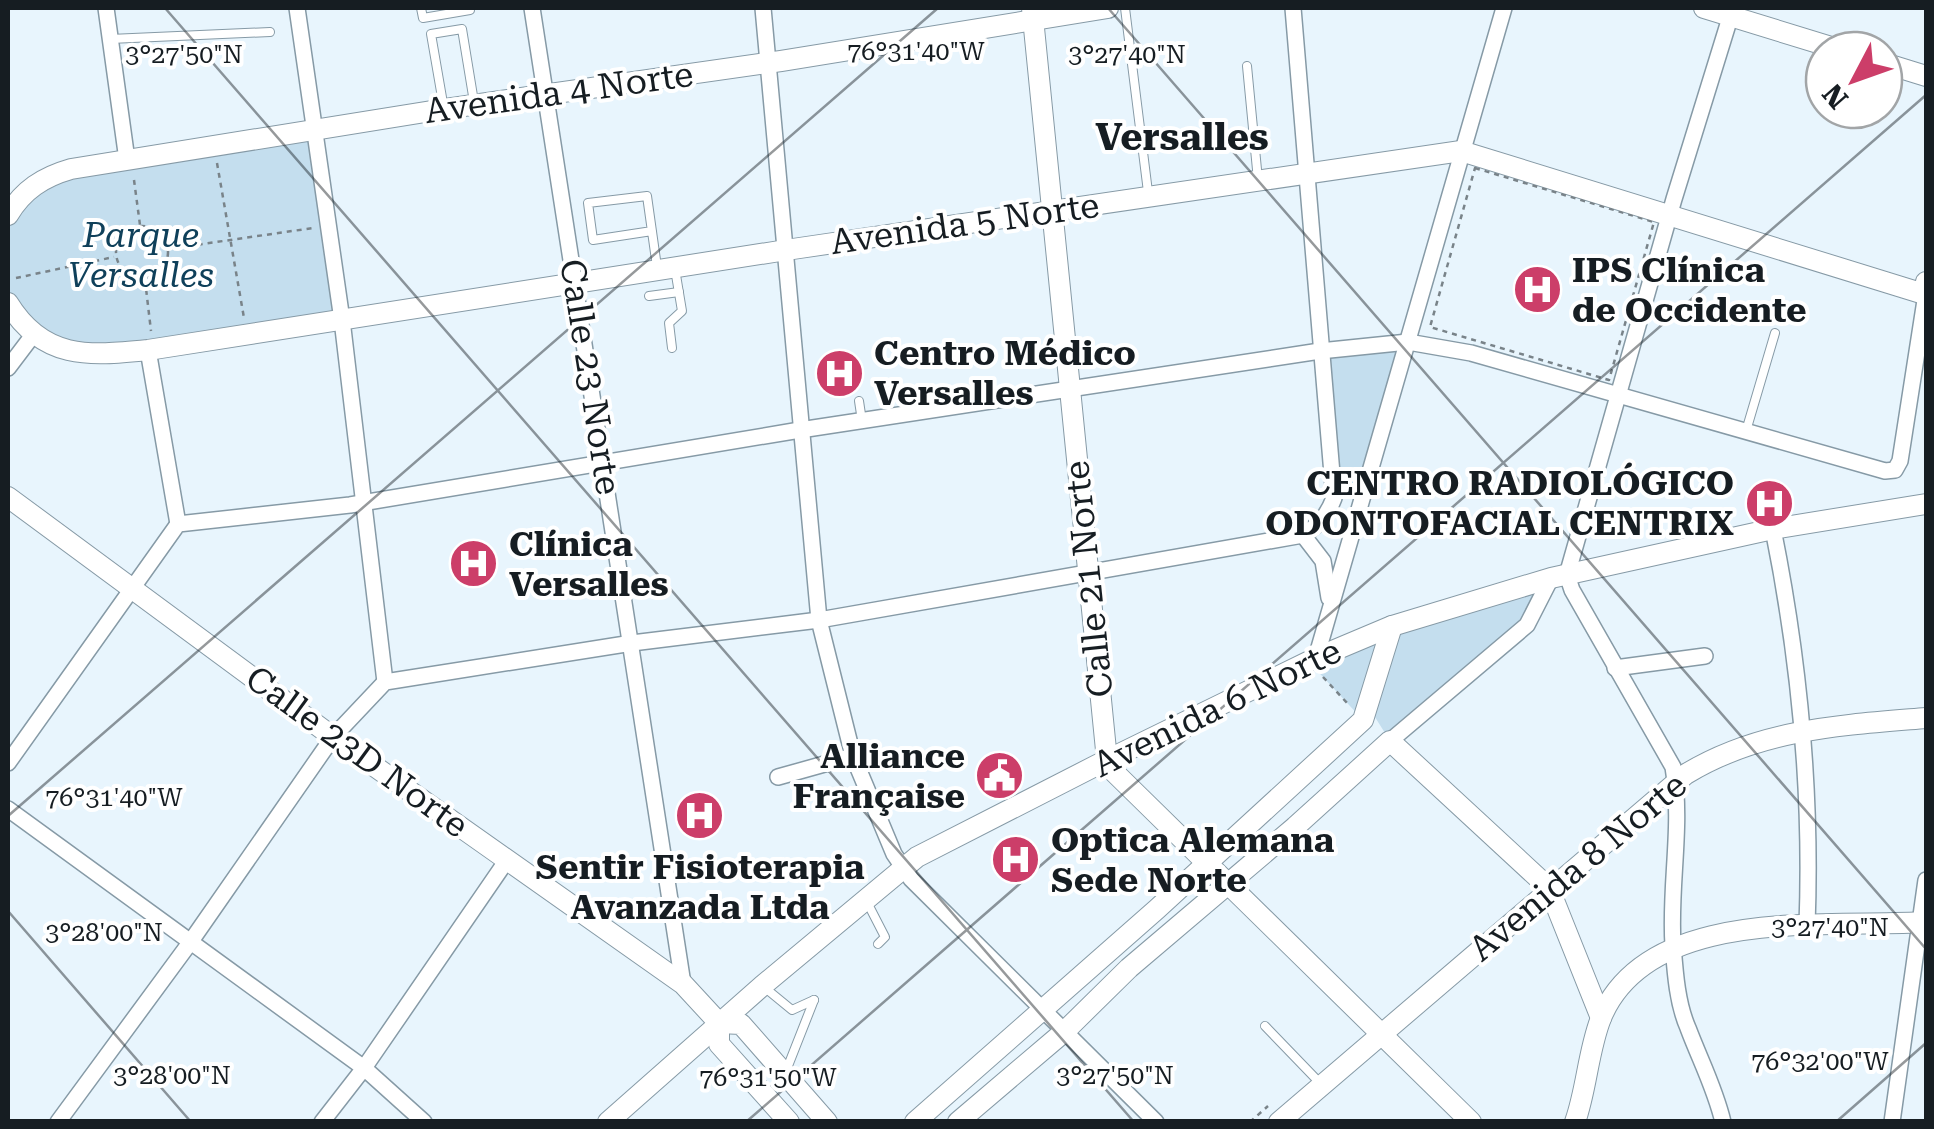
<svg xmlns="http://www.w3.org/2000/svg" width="1934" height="1129" font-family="'Roboto Serif',serif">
<rect width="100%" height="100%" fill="#e8f5fd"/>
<!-- green -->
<g fill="#c4deee">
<polygon points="313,129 342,320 76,353 8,303 8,215 37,183"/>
<polygon points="1408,342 1363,483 1356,488 1340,484 1320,351"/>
<polygon points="1551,578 1527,625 1390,741 1368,706 1363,720 1309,662"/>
</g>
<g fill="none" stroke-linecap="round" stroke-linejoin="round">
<defs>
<g id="lane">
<polyline points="421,8 423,18 470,10 470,8"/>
<polyline points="1125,8 1148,192"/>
<polyline points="110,39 270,32"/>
<polyline points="1247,66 1258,180"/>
<polyline points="444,109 431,34 462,29 474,102"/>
<polyline points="652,231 593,240 588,203 647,196 657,267"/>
<polyline points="649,296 679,292"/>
<polyline points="672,348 669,323 682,311 675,269"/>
<polyline points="859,401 862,421"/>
<polyline points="1746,431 1775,333"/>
<polyline points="868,904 885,937 878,944"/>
<polyline points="764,987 792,1010 814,1000"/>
<polyline points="1265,1026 1319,1082"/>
<polyline points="786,1071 814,1000"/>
</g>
<g id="street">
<polyline points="106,8 127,160"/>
<polyline points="297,8 342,320 385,682"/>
<polyline points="532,8 683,984"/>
<polyline points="763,8 819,620 853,756 894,854 911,879 1156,1122"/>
<polyline points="148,350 178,524"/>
<polyline points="8,368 33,335"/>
<path d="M1773,529C1799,658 1812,794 1807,926"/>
<polyline points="1303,535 1323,561 1329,598"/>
<polyline points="1316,658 1504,8"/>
<polyline points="1615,668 1705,656"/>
<polyline points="1390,741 1527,625 1551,578"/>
<polyline points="8,763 178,524 350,505 800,430 1320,351 1408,342 1471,353 1885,471 1895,470 1900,461 1926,294"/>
<polyline points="778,777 853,756"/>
<polyline points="8,809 364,1068 424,1122"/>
<path d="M58,1122L189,944L333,737L385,682L632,643L819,620L1303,535C1319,525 1327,516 1334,498L1293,8"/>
<polyline points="322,1122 364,1068 507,860"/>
<path d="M1723,1122C1715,1088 1700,1060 1688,1028C1677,1003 1675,971 1673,945C1669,886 1683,826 1673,767L1572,590L1567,575L1674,199L1733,8"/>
<polyline points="1892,1122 1926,880"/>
</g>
<g id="secondary">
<polyline points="1032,8 1107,760 1113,771 1471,1122"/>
<polyline points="1704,8 1841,50"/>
<polyline points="1884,63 1926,76"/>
<path d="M8,215C23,190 43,177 71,169L444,109L781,61L1108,8"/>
<path d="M8,303C43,360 88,356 148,350L786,250L1461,151L1924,294L1926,282"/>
<polyline points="8,497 333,737 683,984 719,1023 741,1024 827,1122"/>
<polyline points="719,1023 719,1044 789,1122"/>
<polyline points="608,1122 762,986 917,857 1097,765 1316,658 1392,626 1551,578 1773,529 1926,504"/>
<polyline points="915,1122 1157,909 1363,720 1392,626"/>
<polyline points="958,1122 1065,1031 1129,968 1295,827 1390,741 1549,888 1601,1018"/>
<path d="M1279,1122L1686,774C1760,729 1842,725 1926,718"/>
<path d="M1575,1122C1587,1088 1588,1051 1601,1018C1648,905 1828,928 1926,922"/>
</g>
</defs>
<!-- lane casing -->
<use href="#lane" stroke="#869aa6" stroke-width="10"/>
<!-- street casing -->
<use href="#street" stroke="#869aa6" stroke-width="18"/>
<!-- secondary casing -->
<use href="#secondary" stroke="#869aa6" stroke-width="22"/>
<!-- path -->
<g stroke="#798389" stroke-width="2.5" stroke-dasharray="5 5" stroke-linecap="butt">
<polyline points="217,163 244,318"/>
<polygon points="1475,168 1654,222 1609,380 1430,327"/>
<polyline points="134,180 140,225"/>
<circle cx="142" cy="252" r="26"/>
<polyline points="168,249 313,228"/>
<polyline points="16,278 114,257"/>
<polyline points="145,280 151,331"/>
<polyline points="1323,677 1348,704"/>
<polyline points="1250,1122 1268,1106"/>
</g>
<!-- lane -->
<use href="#lane" stroke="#fff" stroke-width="8"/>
<!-- street -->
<use href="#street" stroke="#fff" stroke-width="15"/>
<!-- secondary -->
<use href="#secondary" stroke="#fff" stroke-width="20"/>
</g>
<!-- ticks -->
<path fill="none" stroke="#161d22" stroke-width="2.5" stroke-opacity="0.45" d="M165,8L1134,1122M1108,8L1926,949M8,816L938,8M8,911L191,1122M746,1122L1926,95M1836,1122L1926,1043"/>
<!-- icons -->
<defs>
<symbol id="hospital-disc" viewBox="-11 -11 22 22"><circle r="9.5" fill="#cc3e69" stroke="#fff"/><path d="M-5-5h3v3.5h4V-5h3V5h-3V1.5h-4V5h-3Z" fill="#fff"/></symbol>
<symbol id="civic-disc" viewBox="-11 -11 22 22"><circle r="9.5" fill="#cc3e69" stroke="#fff"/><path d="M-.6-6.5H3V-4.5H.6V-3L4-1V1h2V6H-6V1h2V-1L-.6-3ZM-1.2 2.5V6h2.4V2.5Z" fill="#fff"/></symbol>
</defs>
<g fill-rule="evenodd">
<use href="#hospital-disc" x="1510" y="262" width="55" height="55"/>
<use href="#hospital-disc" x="812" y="346" width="55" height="55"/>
<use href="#hospital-disc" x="1742" y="476" width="55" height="55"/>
<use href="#hospital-disc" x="446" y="536" width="55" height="55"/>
<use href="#civic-disc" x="972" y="748" width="55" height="55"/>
<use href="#hospital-disc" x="672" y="788" width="55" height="55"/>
<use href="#hospital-disc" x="988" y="832" width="55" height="55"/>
</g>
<g text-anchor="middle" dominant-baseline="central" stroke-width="8" stroke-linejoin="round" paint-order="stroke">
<!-- street labels -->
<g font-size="35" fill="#161d22" stroke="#fff">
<text transform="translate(559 93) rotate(-8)">Avenida 4 Norte</text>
<text transform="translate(965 224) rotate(-8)">Avenida 5 Norte</text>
<text transform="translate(590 377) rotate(81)">Calle 23 Norte</text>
<text transform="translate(1089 579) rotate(-96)">Calle 21 Norte</text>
<text transform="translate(1217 708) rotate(-26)">Avenida 6 Norte</text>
<text transform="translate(357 752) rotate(36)">Calle 23D Norte</text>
<text transform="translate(1578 867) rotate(-40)">Avenida 8 Norte</text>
</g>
<!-- park labels -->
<g font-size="35" font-style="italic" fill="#0f405a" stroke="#fff">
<text x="141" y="235">Parque<tspan x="141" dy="40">Versalles</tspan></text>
</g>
<!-- poi labels -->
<g font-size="35" font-weight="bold" fill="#161d22" stroke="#fff" text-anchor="start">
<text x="1572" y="270">IPS Clínica<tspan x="1572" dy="40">de Occidente</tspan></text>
<text x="874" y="353">Centro Médico<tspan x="874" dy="40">Versalles</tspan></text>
<text x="1734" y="483" text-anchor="end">CENTRO RADIOLÓGICO<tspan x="1734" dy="40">ODONTOFACIAL CENTRIX</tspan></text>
<text x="509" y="544">Clínica<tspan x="509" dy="40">Versalles</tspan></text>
<text x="965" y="756" text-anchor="end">Alliance<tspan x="965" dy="40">Française</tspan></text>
<text x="1051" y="840">Optica Alemana<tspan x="1051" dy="40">Sede Norte</tspan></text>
<text x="700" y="867" text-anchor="middle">Sentir Fisioterapia<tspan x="700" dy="40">Avanzada Ltda</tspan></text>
</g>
<!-- neighbourhood labels -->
<g font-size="38" font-weight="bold" fill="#161d22" stroke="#fff">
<text x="1182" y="137">Versalles</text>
</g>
</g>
<g font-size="25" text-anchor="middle" fill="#161d22" stroke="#fff" stroke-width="8" stroke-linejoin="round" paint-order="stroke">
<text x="916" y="60">76°31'40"W</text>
<text x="184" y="63">3°27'50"N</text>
<text x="1127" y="63">3°27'40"N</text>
<text x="114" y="806">76°31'40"W</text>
<text x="1830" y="936">3°27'40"N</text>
<text x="104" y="941">3°28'00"N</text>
<text x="1820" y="1070">76°32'00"W</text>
<text x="172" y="1084">3°28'00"N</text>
<text x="1115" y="1084">3°27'50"N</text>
<text x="768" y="1086">76°31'50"W</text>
</g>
<!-- border -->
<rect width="1934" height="1129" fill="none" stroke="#161d22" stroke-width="20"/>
<!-- north arrow -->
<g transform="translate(1854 80) rotate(229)"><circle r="48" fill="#ffffff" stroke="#a2a5a7" stroke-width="2.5"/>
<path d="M0-8L18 38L0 25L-18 38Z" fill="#cc3e69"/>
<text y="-15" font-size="28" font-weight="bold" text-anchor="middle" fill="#161d22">N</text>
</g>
</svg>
